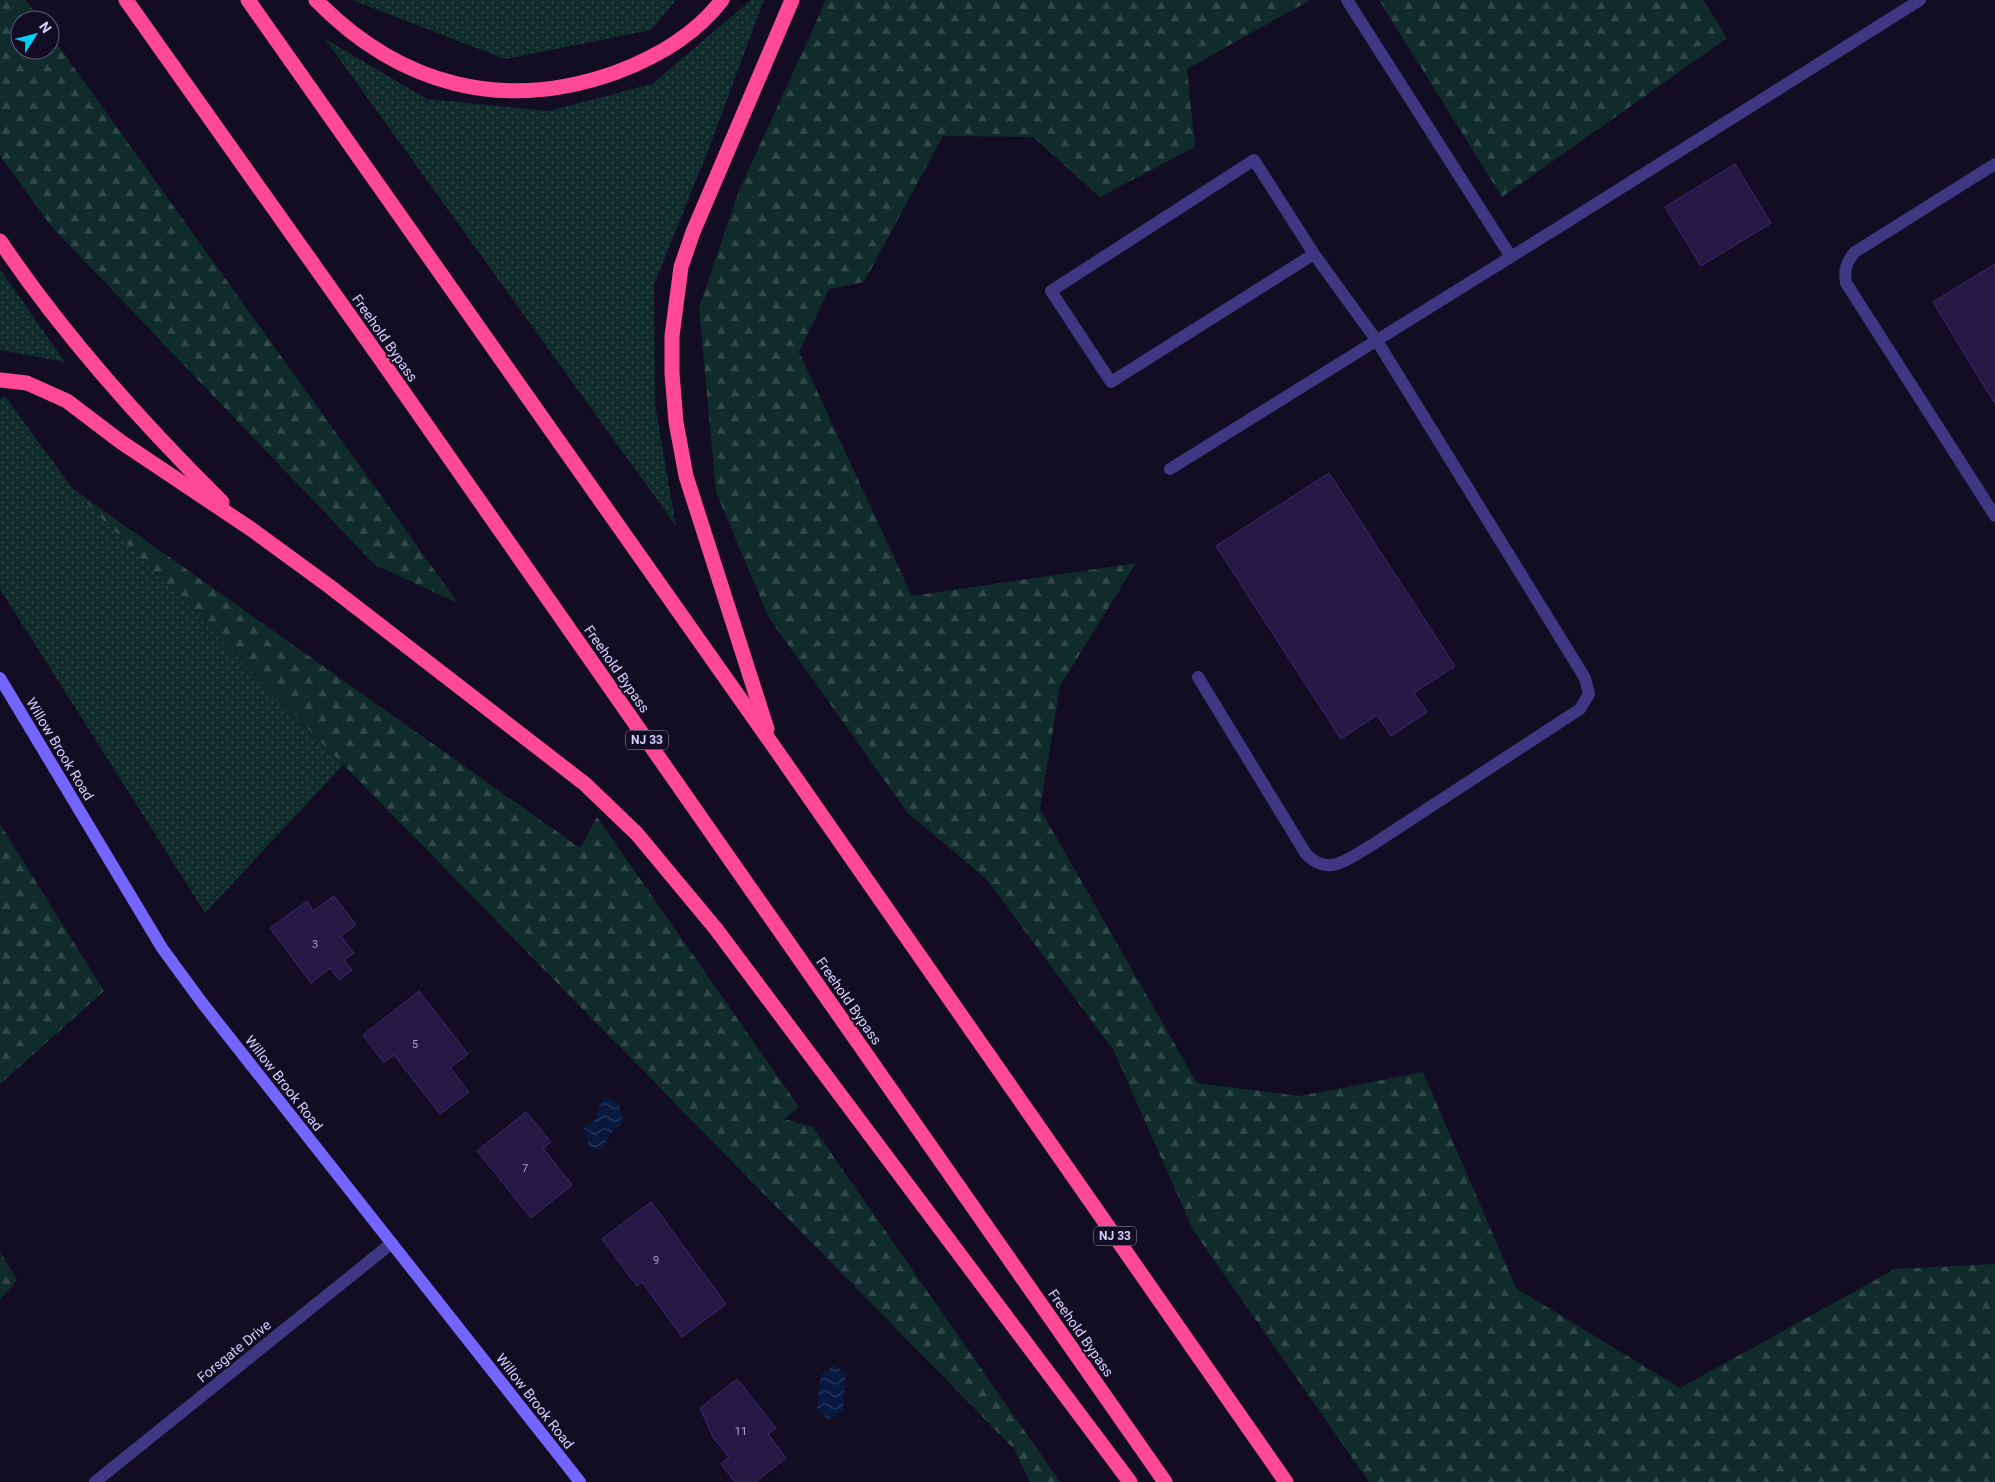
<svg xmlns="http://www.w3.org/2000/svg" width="1995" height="1482" font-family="Roboto,sans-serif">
<defs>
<pattern id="grass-dots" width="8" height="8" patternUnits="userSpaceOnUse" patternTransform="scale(1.25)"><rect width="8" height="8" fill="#102b2c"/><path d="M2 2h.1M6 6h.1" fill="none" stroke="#32494c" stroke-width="1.8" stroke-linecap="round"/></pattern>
<pattern id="forest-firs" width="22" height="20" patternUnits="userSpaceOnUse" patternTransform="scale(1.25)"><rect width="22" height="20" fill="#102b2c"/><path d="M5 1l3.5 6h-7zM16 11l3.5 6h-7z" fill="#32494c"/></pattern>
<pattern id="water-waves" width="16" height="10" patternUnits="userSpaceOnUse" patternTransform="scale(1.25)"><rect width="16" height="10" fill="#081940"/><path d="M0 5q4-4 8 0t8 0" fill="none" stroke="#2b395d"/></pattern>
</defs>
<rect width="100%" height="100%" fill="#120d22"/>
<!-- grass -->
<g fill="url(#grass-dots)">
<polygon points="352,0 676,0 651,30 505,59"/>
<polygon points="751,0 764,0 709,148 654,285 655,404 676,526 325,39 427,99 549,111 652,84"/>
<polygon points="0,269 65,362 0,350"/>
<polygon points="5,396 73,489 343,765 205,913 0,589 0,400"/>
</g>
<!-- forest -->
<g fill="url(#forest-firs)">
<polygon points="0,0 26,0 40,20 20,20 20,50 50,50 50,34 458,603 375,565 51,226 0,156"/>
<polygon points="826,0 1310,0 1187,69 1195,147 1100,197 1033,137 943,136 864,282 829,289 799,352 912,596 1136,563 1060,686 1040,809 1197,1083 1300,1096 1423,1072 1516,1288 1680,1388 1895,1269 1995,1264 1995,1482 1369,1482 1193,1230 1114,1051 987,880 907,812 769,618 716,492 699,308 738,193"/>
<polygon points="1379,0 1703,0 1727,38 1502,197"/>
<polygon points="73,489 580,848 597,817 799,1107 784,1119 813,1127 1060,1482 1030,1482 1014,1449"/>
<polygon points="0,824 104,991 0,1084"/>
<polygon points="0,1251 17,1280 0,1300"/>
</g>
<!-- water -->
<g fill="url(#water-waves)">
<polygon points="604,1097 619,1104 623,1123 611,1133 604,1148 591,1150 583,1129 594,1121"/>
<polygon points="834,1365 846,1374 843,1411 828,1420 817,1408 821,1375"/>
</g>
<!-- building -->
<g fill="#241944" stroke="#3d2a70">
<polygon points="1735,164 1771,223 1701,266 1665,207"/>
<polygon points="1995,264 1995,404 1933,302"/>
<polygon points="1329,473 1455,666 1414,693 1427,712 1391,736 1377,715 1341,739 1216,546"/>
<polygon points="334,896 356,925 341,936 354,953 344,960 352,970 339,980 330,968 311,983 270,928 307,901 313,911"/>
<polygon points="419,991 468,1054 450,1068 469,1092 440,1114 394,1055 384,1063 363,1035"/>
<polygon points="526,1112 551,1142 543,1148 572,1185 531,1218 477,1151"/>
<polygon points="651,1202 726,1304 682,1337 642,1282 637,1286 602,1239"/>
<polygon points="737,1379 776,1428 768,1434 786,1458 756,1482 735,1482 721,1464 729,1457 714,1439 700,1408"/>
</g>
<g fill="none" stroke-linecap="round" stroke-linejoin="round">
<!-- lane -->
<g stroke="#3f3782" stroke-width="12">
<polyline points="1347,0 1511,257"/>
<path d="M1995,164L1855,252C1846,262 1844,270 1846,283L1995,516"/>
<polyline points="1170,469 1567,222"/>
<path d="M1198,677L1306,854C1329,878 1349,858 1372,845L1580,709L1589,694L1585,678L1377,341L1314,254L1254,160L1051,291L1111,382L1314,254"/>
</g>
<!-- street -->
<g stroke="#3f3782" stroke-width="12">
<polyline points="1567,222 1920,0"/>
<polyline points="95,1482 392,1243"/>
</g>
<!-- secondary -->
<polyline stroke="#7465ff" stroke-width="12" points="0,678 162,948 203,1004 580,1482"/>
<!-- highway -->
<g stroke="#ff4994" stroke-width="15">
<polyline points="126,0 379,357 1165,1482"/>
<polyline points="248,0 772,744 1286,1482"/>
<path d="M316,0C400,86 504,113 617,72C657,57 696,34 722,0"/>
<path d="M0,241C64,336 141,422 222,502"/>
<polyline points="0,380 27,383 67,401 121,442 251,529 329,586 585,784 637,834 716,929 1130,1482"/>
<polyline points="767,729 686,476 676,422 672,373 672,336 681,267 693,232 792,0"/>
</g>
</g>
<g text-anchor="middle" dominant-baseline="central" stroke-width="4" stroke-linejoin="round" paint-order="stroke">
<!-- number labels -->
<g font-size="11" fill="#aaa1d0">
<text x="315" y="944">3</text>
<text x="415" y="1044">5</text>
<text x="525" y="1168">7</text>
<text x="656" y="1260">9</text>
<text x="741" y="1431">11</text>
</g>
<!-- shield labels -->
<g fill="#120d22" stroke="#9c94bd" stroke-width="1">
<rect x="626" y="730.5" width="42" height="19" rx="4"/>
<rect x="1094" y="1226.5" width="42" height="19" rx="4"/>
</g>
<g font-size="12" font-weight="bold" fill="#d7ceff">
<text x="647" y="740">NJ 33</text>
<text x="1115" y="1236">NJ 33</text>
</g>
<!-- street labels -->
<g font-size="14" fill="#d7ceff" stroke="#120d22">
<text transform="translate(385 338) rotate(55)">Freehold Bypass</text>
<text transform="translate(617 669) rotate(55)">Freehold Bypass</text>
<text transform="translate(60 749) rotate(59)">Willow Brook Road</text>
<text transform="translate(849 1001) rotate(55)">Freehold Bypass</text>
<text transform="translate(284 1083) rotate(52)">Willow Brook Road</text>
<text transform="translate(1081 1333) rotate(55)">Freehold Bypass</text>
<text transform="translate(234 1351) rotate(-39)">Forsgate Drive</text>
<text transform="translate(535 1401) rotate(52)">Willow Brook Road</text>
</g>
</g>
<!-- north arrow -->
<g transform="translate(35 35) rotate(54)"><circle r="24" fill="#120d22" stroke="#615a7a"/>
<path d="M0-4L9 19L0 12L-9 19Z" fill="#00cff9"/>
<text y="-8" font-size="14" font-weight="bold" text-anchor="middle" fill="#d7ceff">N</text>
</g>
</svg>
